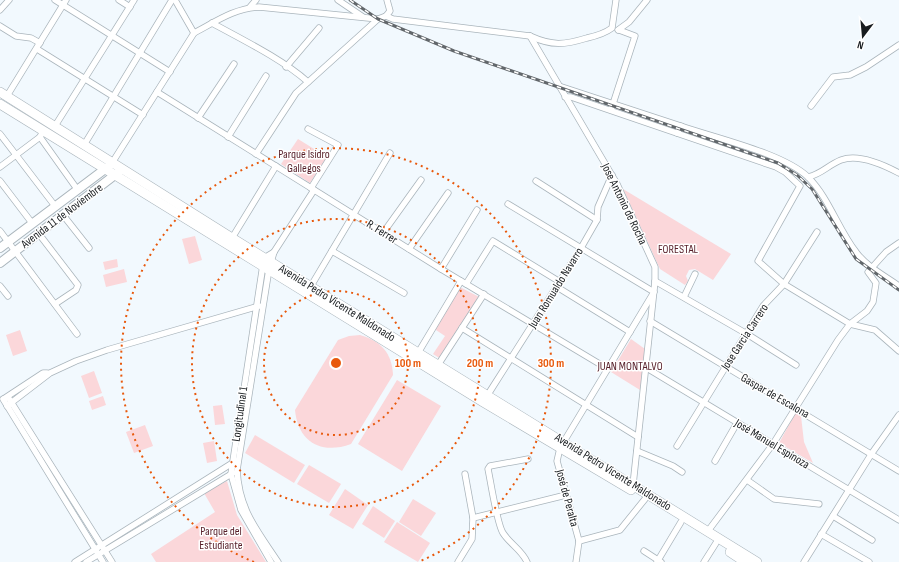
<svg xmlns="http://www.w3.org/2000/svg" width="899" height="562" font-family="'Sofia Sans Condensed',sans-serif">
<rect width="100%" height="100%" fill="#f2f9fe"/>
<!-- green -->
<g fill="#fbd7da">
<polygon points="298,139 327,157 310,183 281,164"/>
<polygon points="623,189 731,254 713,280 695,269 689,270 686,276 688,281 685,285 660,269"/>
<polygon points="195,236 202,260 189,264 182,239"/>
<polygon points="117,259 118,267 105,270 103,262"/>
<polygon points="124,269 127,282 106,287 103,275"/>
<polygon points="458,286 483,299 444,361 433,354 445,336 433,328"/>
<polygon points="20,330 27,351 13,356 6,335"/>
<path d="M360,335C381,341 392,353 393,375L351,444C321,455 298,442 295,410L338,340L349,336Z"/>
<polygon points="631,339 645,349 640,390 611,372"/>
<polygon points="94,371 102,393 89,398 81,376"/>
<polygon points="397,380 441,406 402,471 358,444"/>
<polygon points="103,396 106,405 92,410 89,401"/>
<polygon points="222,405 225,424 215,425 213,406"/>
<polygon points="796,412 801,416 804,442 813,463 779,443"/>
<polygon points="145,425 153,446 134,453 126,432"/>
<polygon points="255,435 305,465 294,483 245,453"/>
<polygon points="214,441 217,461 207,463 203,443"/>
<polygon points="309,465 341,484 329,503 297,484"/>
<polygon points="227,481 237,515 266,562 156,562 151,554 215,512 204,493"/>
<polygon points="345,489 368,505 353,529 329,515"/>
<polygon points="413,499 436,513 421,536 399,522"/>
<polygon points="373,506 395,521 384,538 362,524"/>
<polygon points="397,522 430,543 418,562 384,542"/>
</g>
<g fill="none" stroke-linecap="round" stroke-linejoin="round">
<defs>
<g id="street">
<polyline points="55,0 170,72"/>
<polyline points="119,0 130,7"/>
<polyline points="175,0 194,33"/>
<polyline points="338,0 363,17"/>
<polyline points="250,7 256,0"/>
<polyline points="0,10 9,0"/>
<polyline points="386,16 390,11 387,0"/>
<path d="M212,23C243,40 282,59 308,82"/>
<polyline points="0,26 16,36 31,38 40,43"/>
<polyline points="618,30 629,22 647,0"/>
<polyline points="530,36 617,184 655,267 655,281 633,485"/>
<polyline points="37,49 143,115"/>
<polyline points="286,67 319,28"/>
<polyline points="559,86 681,126"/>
<polyline points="157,92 441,269 608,369"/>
<polyline points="7,96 66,0"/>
<polyline points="565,97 571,97 776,167 785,172 800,186 758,261 784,284 850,324 875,330 899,351"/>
<polyline points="811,106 833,77 850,75 866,67 899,45"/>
<polyline points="611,110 635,36 619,30"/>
<polyline points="198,118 234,64"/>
<polyline points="55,126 134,0"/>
<polyline points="308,129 338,145 311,188"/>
<path d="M677,133L681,126C715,138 783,153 808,177C829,198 838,229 856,252C866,266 885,276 899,286"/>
<polyline points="0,134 55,206"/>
<polyline points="40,137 77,189"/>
<polyline points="228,137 266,76"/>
<polyline points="84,145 172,0"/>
<path d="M256,154L296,93L378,19L386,16L393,19L530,36C552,46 564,45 587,38C596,36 604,34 612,28L616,0"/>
<path d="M112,163L194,33C215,22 235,8 259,7L378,19"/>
<polyline points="0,167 40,137 42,133"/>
<path d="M808,177C822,174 828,165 841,160C859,153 884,165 899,173"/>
<polyline points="0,181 32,223"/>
<polyline points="536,181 597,220"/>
<polyline points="508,204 654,292 560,448 557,461 579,541 576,562"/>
<polyline points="63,215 89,248"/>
<polyline points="0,231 77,334"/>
<polyline points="383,233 421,180"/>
<polyline points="39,234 78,285 76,290 55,304"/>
<polyline points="232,238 276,166"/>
<polyline points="409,249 448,193"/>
<polyline points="332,251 404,293"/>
<polyline points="441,269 477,210"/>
<polyline points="655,281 747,334 796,365"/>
<polyline points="466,284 493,241 560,282"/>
<polyline points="0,286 8,296"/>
<polyline points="311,286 390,153"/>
<polyline points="557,287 630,332"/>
<polyline points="684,297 695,274"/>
<polyline points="650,321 899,471"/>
<polyline points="462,328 638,437"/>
<polyline points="418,353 461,281"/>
<polyline points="438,365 484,294"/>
<polyline points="645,367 899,520"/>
<polyline points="487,396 581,248 597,220 598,207 612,175"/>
<polyline points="8,397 112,562"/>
<polyline points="5,398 43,373 47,373"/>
<polyline points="3,399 103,562"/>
<polyline points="7,406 50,373 76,361 107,350 259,306"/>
<polyline points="677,446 763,306 784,284 817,232"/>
<polyline points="637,451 673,466 682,472"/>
<polyline points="715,461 737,423"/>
<polyline points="747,480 774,499 819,504"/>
<polyline points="833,516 872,540"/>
<polyline points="473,518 566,495"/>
<polyline points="708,531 773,444 838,340 850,324 867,311 873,302 876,283 868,272 886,252 899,243"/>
<polyline points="821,534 869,562"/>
<polyline points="579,541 620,530 645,499"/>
<polyline points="644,551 661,562"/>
<polyline points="75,562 234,462"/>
<polyline points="86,562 233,473"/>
<polyline points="271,562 241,510 231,474 264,258 274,252"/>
<path d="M278,562C257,530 239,510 237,470L269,269L274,252L314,190"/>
<polyline points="458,562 472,539 473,518 465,474"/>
<path d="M527,562C522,550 510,544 503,533C497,524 491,483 488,469L490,466L528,459"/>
<polyline points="657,562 681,522"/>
<polyline points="704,562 716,543"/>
<polyline points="804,562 872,453 899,415"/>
</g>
<g id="secondary">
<polyline points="0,248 109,166"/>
<polyline points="0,263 120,171"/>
</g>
<g id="primary">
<polyline points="0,92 232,238 757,562"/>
<polyline points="0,104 483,402 631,490"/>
<polyline points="730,552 745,562"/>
</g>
</defs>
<!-- street casing -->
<use href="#street" stroke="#aab5bc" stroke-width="7"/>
<!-- secondary casing -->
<use href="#secondary" stroke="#aab5bc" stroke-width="10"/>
<!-- primary casing -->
<use href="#primary" stroke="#aab5bc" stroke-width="10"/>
<!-- street -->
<use href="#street" stroke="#fff" stroke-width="5.5"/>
<!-- secondary -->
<use href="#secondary" stroke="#fff" stroke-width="8"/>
<!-- primary -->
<use href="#primary" stroke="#fff" stroke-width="9"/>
<defs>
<polyline id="rail" points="350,0 378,19 454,51 778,163 797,175 812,189 856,259 899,290"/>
</defs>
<!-- rail casing -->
<use href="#rail" stroke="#62676b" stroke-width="3"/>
<!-- rail -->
<use href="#rail" stroke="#fff" stroke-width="1.5" stroke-dasharray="4.5" stroke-linecap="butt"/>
</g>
<!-- distance rings -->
<g fill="none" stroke="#e8590c" stroke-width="2" stroke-dasharray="2 4">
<circle cx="336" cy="363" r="72"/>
<circle cx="336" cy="363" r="144"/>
<path d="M254 562A215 215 0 1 1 418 562"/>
</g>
<g text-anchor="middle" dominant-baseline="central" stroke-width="3" stroke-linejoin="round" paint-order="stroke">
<!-- park labels -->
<g font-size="12" fill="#561e28" stroke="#fff">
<text x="304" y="154">Parque Isidro<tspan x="304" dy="14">Gallegos</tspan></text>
<text x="678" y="249">FORESTAL</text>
<text x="630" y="366">JUAN MONTALVO</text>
<text x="221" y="531">Parque del<tspan x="221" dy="14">Estudiante</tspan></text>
</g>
<!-- street labels -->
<g font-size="12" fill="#181c1f" stroke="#fff">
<text transform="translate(624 204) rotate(64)">Jose Antonio de Rocha</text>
<text transform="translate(62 216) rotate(-37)">Avenida 11 de Noviembre</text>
<text transform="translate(382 232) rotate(32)">R. Ferrer</text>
<text transform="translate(556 288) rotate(-58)">Juan Romualdo Navarro</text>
<text transform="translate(337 303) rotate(32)">Avenida Pedro Vicente Maldonado</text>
<text transform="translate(745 337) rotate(-57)">Jose Garcia Carrero</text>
<text transform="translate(775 396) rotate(30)">Gaspar de Escalona</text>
<text transform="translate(240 414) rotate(-82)">Longitudinal 1</text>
<text transform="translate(772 444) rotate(31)">José Manuel Espinoza</text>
<text transform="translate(613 472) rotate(32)">Avenida Pedro Vicente Maldonado</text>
<text transform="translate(567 498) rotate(75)">José de Peralta</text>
</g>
</g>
<circle cx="336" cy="363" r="6" fill="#e8590c" stroke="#fff" stroke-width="2"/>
<g font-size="12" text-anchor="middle" font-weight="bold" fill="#e8590c" stroke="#fff" stroke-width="3" stroke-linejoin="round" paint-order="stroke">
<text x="408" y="367">100 m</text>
<text x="480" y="367">200 m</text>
<text x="551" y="367">300 m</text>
</g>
<!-- north arrow -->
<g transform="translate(863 36) rotate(196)" stroke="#ffffff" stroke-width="3" paint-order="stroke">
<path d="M0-3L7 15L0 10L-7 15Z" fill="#181c1f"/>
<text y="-6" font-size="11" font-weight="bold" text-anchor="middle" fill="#181c1f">N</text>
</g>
</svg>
